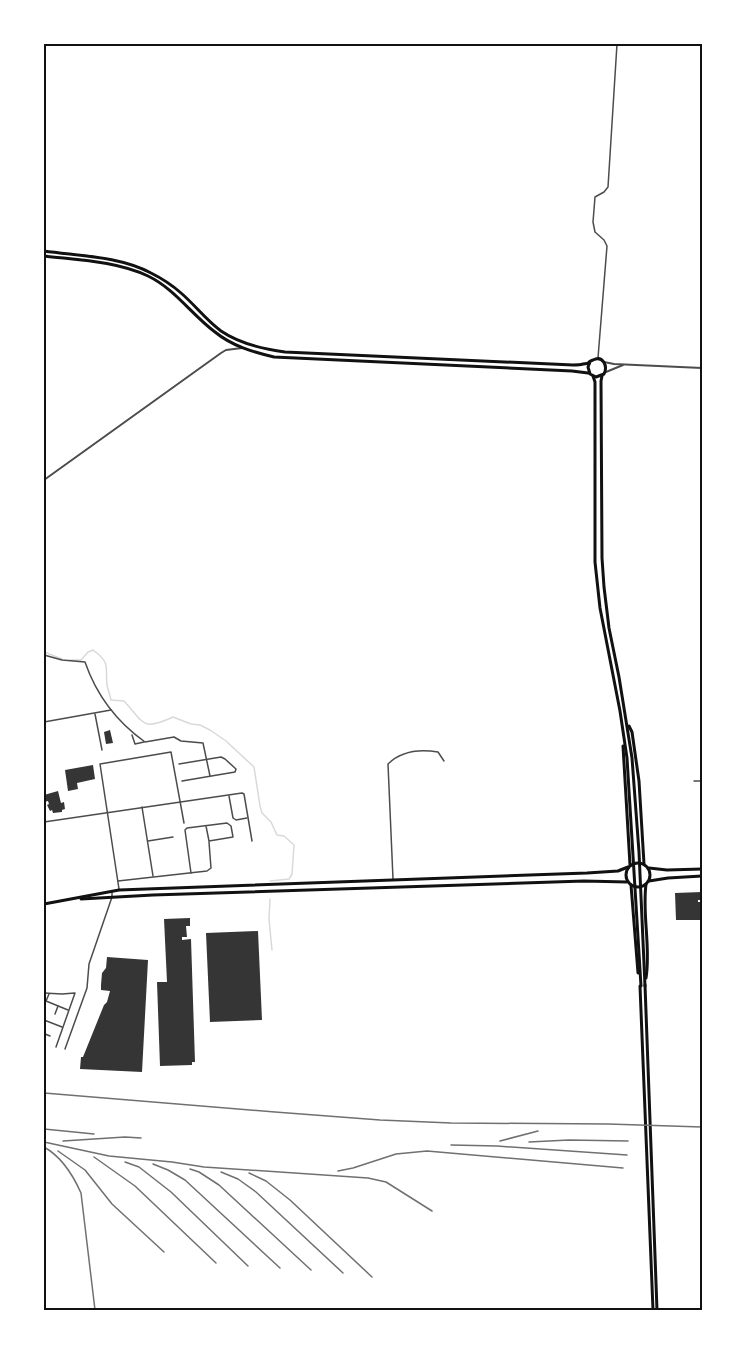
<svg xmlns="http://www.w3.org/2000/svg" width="746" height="1354" font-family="'Fira Sans',sans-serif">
<rect width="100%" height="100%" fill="#fff"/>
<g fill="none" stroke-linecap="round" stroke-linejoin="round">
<!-- stream -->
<g stroke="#d9d9d9" stroke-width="1.5">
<polyline points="44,652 62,659"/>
<path d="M70,660H81L88,652L93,650C111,663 105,667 107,685C108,690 110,695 111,700L124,701C144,722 141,732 173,717L191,724L200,725L210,730L226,741L254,767L260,806L262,813L271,822L277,835L284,836L294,845L292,874L289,879L270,881"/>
<polyline points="270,899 269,919 272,950"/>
</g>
</g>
<!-- building -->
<g fill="#353535">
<polygon points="110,730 113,743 106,744 104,732"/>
<polygon points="93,765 95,779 77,783 78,789 68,791 65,770"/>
<polygon points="58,791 61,803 64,802 65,809 62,810 62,812 53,813 52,810 50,811 47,805 49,804 48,801 44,802 44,795"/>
<polygon points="702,892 702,900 698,900 698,902 702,902 702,920 676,920 675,893"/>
<polygon points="190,918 190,926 186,926 187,937 182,937 182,940 191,939 195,1062 192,1062 192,1065 160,1066 157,982 167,982 164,919"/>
<polygon points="258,931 262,1020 210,1022 206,933"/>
<polygon points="107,957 148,960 142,1072 80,1069 81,1057 83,1057 104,1005 107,1002 110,991 101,990 101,985 102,973 106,968"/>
</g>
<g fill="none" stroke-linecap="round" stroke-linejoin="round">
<!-- minor -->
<g stroke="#4c4c4c" stroke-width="1.5">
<polyline points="598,358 607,246 604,240 595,232 593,222 595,197 604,192 608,187 617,44"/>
<path d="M44,655L62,660L85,662C96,694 117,722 145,742L174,737L181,741L203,743L210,776"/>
<polyline points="95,714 102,750"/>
<polyline points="44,722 111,710"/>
<polyline points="132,735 135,744 144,742"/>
<polyline points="179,764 221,757 225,759 236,769 235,772 182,781"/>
<polyline points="694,781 702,781"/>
<polyline points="229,796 233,818 236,820 247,818"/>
<polyline points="142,807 153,876"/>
<polyline points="44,822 242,793 244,794 252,841"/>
<polyline points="148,841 173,837"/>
<polyline points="191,873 185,830 187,828 227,823 231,826 233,837 209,841 206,826"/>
<path d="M393,879L388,764C401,751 420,749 438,752L444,761"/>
<polyline points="118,881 207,871 211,868 209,842"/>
<polyline points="119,889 100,764 171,752 184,823"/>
<polyline points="44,993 62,994 75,993 56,1047"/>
<polyline points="49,994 46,1001 68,1010"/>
<polyline points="55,1014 58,1006"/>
<polyline points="44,1020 62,1027"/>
<polyline points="44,1036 45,1034 50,1036"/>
<polyline points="65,1049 87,988 89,964 112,897 112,892"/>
</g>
<!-- tertiary -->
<g stroke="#4c4c4c" stroke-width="2">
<polyline points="604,362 614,364 702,368"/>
<polyline points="606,372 623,365"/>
<polyline points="44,480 221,353 226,350 242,348"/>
</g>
<!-- trunk -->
<g stroke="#111" stroke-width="3">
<path d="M44,251C79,256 119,256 151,273C161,278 172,285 181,293C195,305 206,320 221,331C240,344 263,349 285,352L573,365C576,365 580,365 583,364C592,363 585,363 593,360C603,355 608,366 604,374L596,377L590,374L588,367L590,362"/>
<path d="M44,256C78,260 116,261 148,276C175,289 191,314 215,332C232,346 253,352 274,357L572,371L588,373"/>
<polyline points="593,376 595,382 595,562 600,608 620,711 627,758 641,986"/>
<polyline points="602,376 601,381 602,558 604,587 609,628 619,677 632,758 639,852 645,986"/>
<polyline points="629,726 632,732 639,781 644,864"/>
<polyline points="623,746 630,865"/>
<circle cx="638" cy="875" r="12"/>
<polyline points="649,868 667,870 702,869"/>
<polyline points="649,881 668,878 702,876"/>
<path d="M646,884C642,915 651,947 646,978"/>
<polyline points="631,885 638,973"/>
<polyline points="81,899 153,895 584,881 627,882"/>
<polyline points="44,904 119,890 587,873 618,871 628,867"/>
<polyline points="645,985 657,1310"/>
<polyline points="640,986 653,1310"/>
</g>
<!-- rail -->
<g stroke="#707070" stroke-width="1.5">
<polyline points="44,1093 275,1112 380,1120 451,1123 608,1124 702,1127"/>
<polyline points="44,1129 94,1134"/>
<polyline points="63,1141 125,1137 141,1138"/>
<polyline points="500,1141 538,1131"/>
<polyline points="44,1142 109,1156 172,1162 204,1167 368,1178 386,1182 432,1211"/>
<polyline points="529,1142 569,1140 628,1141"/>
<polyline points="451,1145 497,1146 627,1155"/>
<path d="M44,1147C62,1157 73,1175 81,1193L95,1310"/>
<polyline points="58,1151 85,1170 112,1204 164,1252"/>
<polyline points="94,1157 135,1186 216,1263"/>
<polyline points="125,1162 139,1167 171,1192 248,1266"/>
<polyline points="153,1164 168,1170 185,1180 280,1268"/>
<polyline points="190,1169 199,1172 219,1185 311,1270"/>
<polyline points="338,1171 353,1168 396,1154 427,1151 623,1168"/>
<polyline points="221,1172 238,1179 256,1192 343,1273"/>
<polyline points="249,1173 266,1181 290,1200 372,1277"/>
</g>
</g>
<!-- border -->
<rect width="746" height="1354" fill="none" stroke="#ffffff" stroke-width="90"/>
<rect x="45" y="45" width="656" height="1264" fill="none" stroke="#111" stroke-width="2"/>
</svg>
